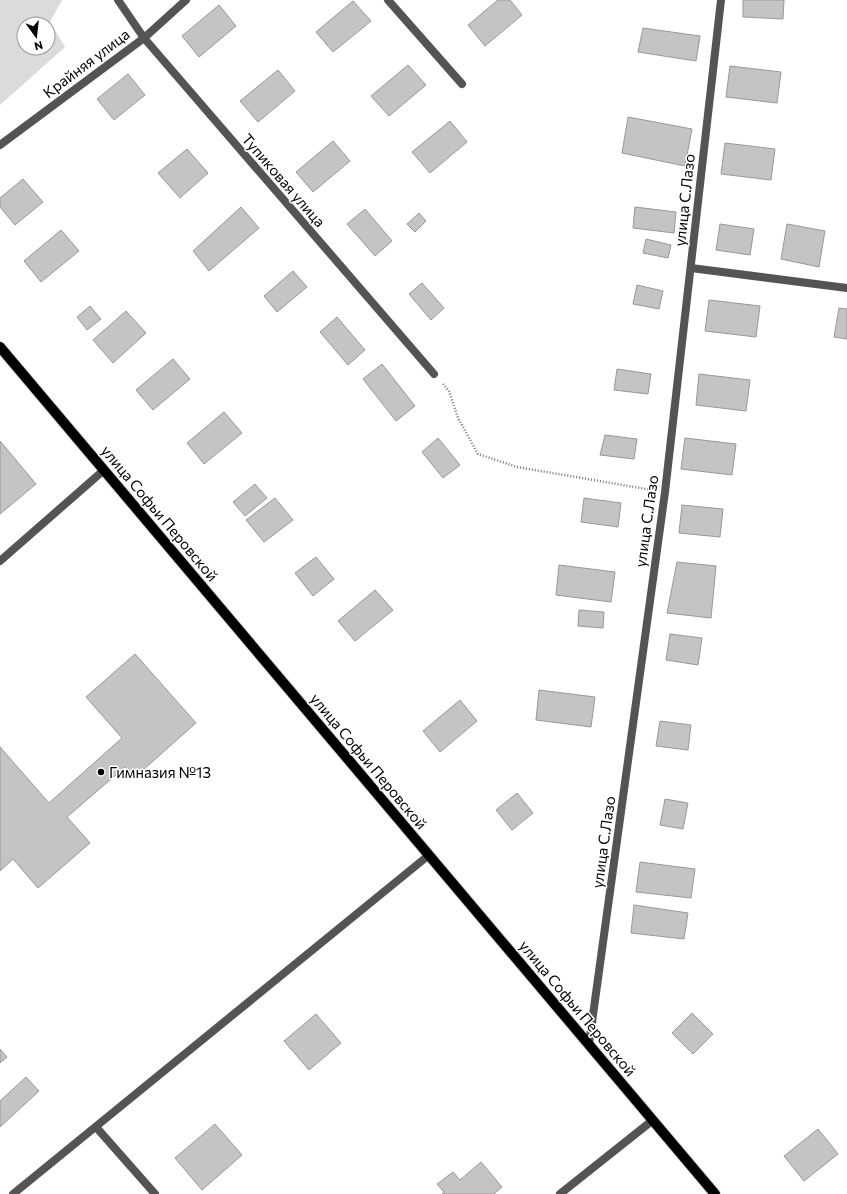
<svg xmlns="http://www.w3.org/2000/svg" width="847" height="1194" font-family="Commissioner,sans-serif">
<rect width="100%" height="100%" fill="#fff"/>
<!-- green -->
<path fill="#dbdbdb" fill-rule="evenodd" d="M0,0H62L50,22L65,47L0,105ZM24,24H48V48H24Z"/>
<!-- building -->
<g fill="#c4c4c4" stroke="#989898">
<polygon points="498,0 510,0 522,15 485,46 468,25"/>
<polygon points="743,0 784,0 783,19 743,17"/>
<polygon points="353,1 371,21 333,52 316,32"/>
<polygon points="219,5 236,26 199,57 182,36"/>
<polygon points="643,28 700,36 696,61 638,52"/>
<polygon points="408,65 426,85 389,116 371,96"/>
<polygon points="730,66 781,72 777,103 726,97"/>
<polygon points="278,70 295,91 258,122 240,101"/>
<polygon points="128,74 145,95 114,120 97,99"/>
<polygon points="628,117 692,129 685,166 622,153"/>
<polygon points="450,121 467,142 430,173 412,152"/>
<polygon points="333,141 350,161 313,192 296,172"/>
<polygon points="725,143 775,149 771,180 721,174"/>
<polygon points="187,149 208,173 180,198 158,173"/>
<polygon points="23,179 43,202 15,225 0,207 0,198"/>
<polygon points="241,207 259,228 209,271 193,251"/>
<polygon points="635,207 676,212 674,233 633,228"/>
<polygon points="365,209 392,241 375,256 347,224"/>
<polygon points="419,213 426,221 415,232 407,224"/>
<polygon points="720,224 754,229 750,255 716,250"/>
<polygon points="787,224 825,231 819,267 781,259"/>
<polygon points="61,230 79,251 41,282 24,261"/>
<polygon points="646,239 671,245 668,258 643,253"/>
<polygon points="293,271 307,287 277,312 264,296"/>
<polygon points="422,283 444,308 431,320 409,294"/>
<polygon points="637,285 663,291 659,309 633,304"/>
<polygon points="709,300 760,306 756,337 705,331"/>
<polygon points="90,306 101,319 87,330 77,317"/>
<polygon points="839,308 847,309 847,339 834,337"/>
<polygon points="126,311 146,333 113,363 93,340"/>
<polygon points="337,317 365,350 348,365 320,332"/>
<polygon points="173,359 190,379 153,410 136,390"/>
<polygon points="382,364 415,406 396,421 363,379"/>
<polygon points="617,369 651,374 648,394 614,390"/>
<polygon points="699,374 750,380 746,411 696,405"/>
<polygon points="224,412 242,433 204,464 187,443"/>
<polygon points="605,435 637,439 634,459 600,455"/>
<polygon points="438,438 460,465 443,478 422,452"/>
<polygon points="685,438 736,444 732,475 681,469"/>
<polygon points="0,441 36,484 0,514"/>
<polygon points="255,484 267,498 245,516 233,502"/>
<polygon points="275,498 293,520 264,542 246,520"/>
<polygon points="584,498 621,503 618,527 581,522"/>
<polygon points="682,505 723,509 720,537 679,533"/>
<polygon points="316,557 334,579 313,596 295,573"/>
<polygon points="677,562 716,566 711,618 667,613"/>
<polygon points="559,565 615,572 611,602 556,595"/>
<polygon points="375,590 393,610 355,641 338,621"/>
<polygon points="579,610 604,612 603,628 578,626"/>
<polygon points="670,634 702,638 698,665 666,660"/>
<polygon points="135,654 196,723 134,778 125,767 67,817 90,843 38,888 13,859 0,871 0,747 49,803 122,738 86,697"/>
<polygon points="539,690 595,697 591,727 536,720"/>
<polygon points="460,700 477,721 440,752 423,731"/>
<polygon points="660,721 691,725 688,750 656,746"/>
<polygon points="517,793 533,813 512,830 496,810"/>
<polygon points="665,799 688,803 683,829 660,825"/>
<polygon points="640,862 695,869 691,898 636,892"/>
<polygon points="634,905 688,913 684,939 631,933"/>
<polygon points="692,1013 713,1034 693,1054 672,1033"/>
<polygon points="316,1014 341,1043 309,1070 284,1041"/>
<polygon points="0,1049 7,1057 0,1063"/>
<polygon points="26,1077 39,1091 0,1127 0,1101"/>
<polygon points="215,1124 242,1155 202,1190 175,1158"/>
<polygon points="818,1129 838,1154 804,1181 784,1156"/>
<polygon points="481,1162 502,1187 494,1194 442,1194 444,1192 437,1184 453,1172 460,1180"/>
</g>
<g fill="none" stroke-linecap="round" stroke-linejoin="round">
<defs>
<polyline id="primary" points="0,347 715,1194"/>
</defs>
<!-- primary casing -->
<use href="#primary" stroke="#dbdbdb" stroke-width="12"/>
<!-- path -->
<polyline stroke="#767676" stroke-width="2.5" stroke-dasharray="1 2" stroke-linecap="butt" points="443,384 449,391 458,418 478,454 517,467 652,490"/>
<!-- lane -->
<g stroke="#545454" stroke-width="8">
<polyline points="0,561 104,470"/>
<polyline points="96,1127 155,1194"/>
<polyline points="560,1194 653,1120"/>
</g>
<!-- street -->
<g stroke="#545454" stroke-width="8">
<polyline points="118,0 144,38 434,374"/>
<polyline points="388,0 462,84"/>
<polyline points="0,145 144,38 186,0"/>
<polyline points="691,268 847,288"/>
<polyline points="589,1044 665,492 721,0"/>
<polyline points="13,1194 429,855"/>
</g>
<!-- primary -->
<use href="#primary" stroke="#000" stroke-width="10"/>
</g>
<!-- markers -->
<circle fill="#000" stroke="#fff" stroke-width="1.5" cx="101" cy="772" r="4"/>
<g text-anchor="middle" dominant-baseline="central" stroke-width="3" stroke-linejoin="round" paint-order="stroke">
<!-- street labels -->
<g font-size="15" fill="#000" stroke="#fff">
<text transform="translate(86 63) rotate(-37)">Крайняя улица</text>
<text transform="translate(284 180) rotate(49)">Тупиковая улица</text>
<text transform="translate(684 200) rotate(-84)">улица С.Лазо</text>
<text transform="translate(160 513) rotate(50)">улица Софьи Перовской</text>
<text transform="translate(646 521) rotate(-82)">улица С.Лазо</text>
<text transform="translate(369 761) rotate(50)">улица Софьи Перовской</text>
<text transform="translate(603 842) rotate(-82)">улица С.Лазо</text>
<text transform="translate(578 1008) rotate(50)">улица Софьи Перовской</text>
</g>
<!-- poi labels -->
<g font-size="15" fill="#000" stroke="#fff" text-anchor="start">
<text x="109" y="772">Гимназия №13</text>
</g>
</g>
<!-- north arrow -->
<g transform="translate(36 36) rotate(165)"><circle r="19" fill="#ffffff" stroke="#999999"/>
<path d="M0-3L7 15L0 10L-7 15Z" fill="#000000"/>
<text y="-6" font-size="11" font-weight="bold" text-anchor="middle" fill="#000000">N</text>
</g>
</svg>
